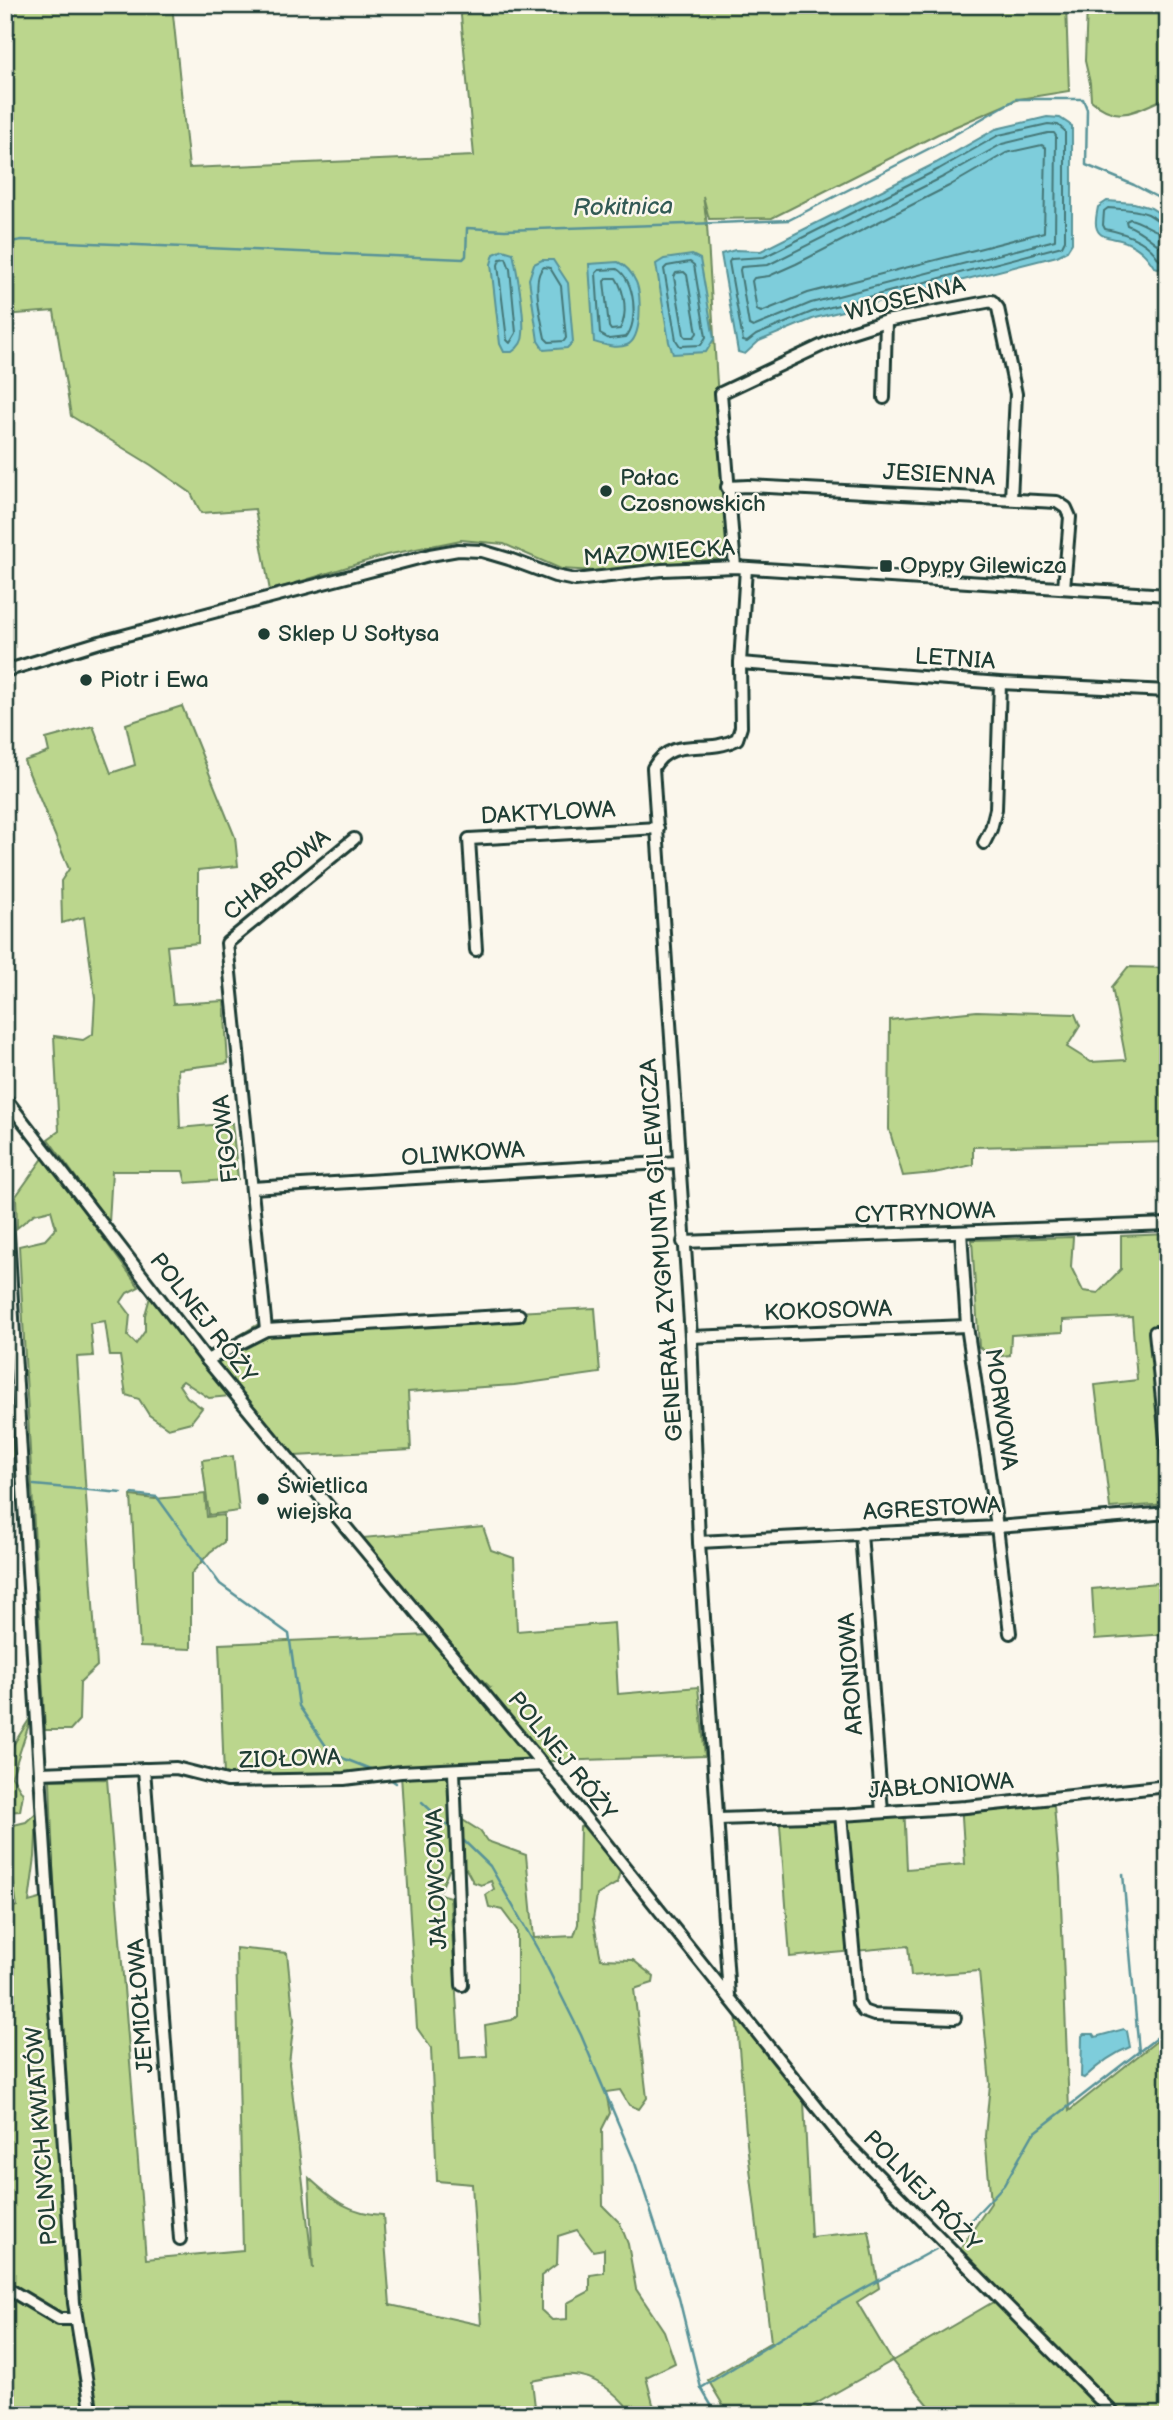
<svg xmlns="http://www.w3.org/2000/svg" width="1173" height="2420" font-family="'Balsamiq Sans',sans-serif">
<rect width="100%" height="100%" fill="#fbf7ec"/>
<filter id="ink" filterUnits="userSpaceOnUse"><feTurbulence type="fractalNoise" baseFrequency=".0143" numOctaves="2"/><feDisplacementMap in="SourceGraphic" scale="14" xChannelSelector="R" yChannelSelector="G"/><feConvolveMatrix kernelMatrix="1 2 1 2 8 2 1 2 1" color-interpolation-filters="sRGB"/></filter>
<g filter="url(#ink)">
<!-- green -->
<g fill="#bbd68d" stroke="#6d8a60" stroke-width="2" fill-rule="evenodd">
<polygon points="5,5 172,5 189,168 474,156 460,5 1066,5 1069,91 1019,99 938,134 772,218 709,219 703,196 707,225 728,558 595,571 561,569 504,544 461,540 386,555 270,591 255,509 201,513 191,493 151,465 71,416 54,311 5,315"/>
<path d="M1087,5H1168V97C1138,109 1119,126 1091,100L1090,83L1085,61Z"/>
<polygon points="182,706 235,837 238,866 198,870 198,943 167,946 173,1004 224,1001 228,1063 178,1069 180,1128 232,1123 238,1179 186,1183 183,1171 112,1171 109,1223 48,1139 59,1131 54,1036 83,1040 93,1034 95,998 84,917 62,923 61,881 69,869 24,761 49,752 46,739 93,726 111,773 135,765 126,724"/>
<polygon points="1128,967 1168,968 1168,1142 973,1147 973,1165 934,1173 903,1176 889,1129 890,1020 977,1011 1075,1014 1080,1026 1067,1047 1091,1062 1126,1060 1112,987"/>
<polygon points="44,1157 139,1287 127,1293 121,1302 130,1314 128,1336 136,1344 145,1331 145,1315 150,1297 231,1396 209,1398 183,1381 179,1385 187,1397 202,1408 191,1422 168,1428 149,1415 139,1399 126,1395 120,1356 110,1356 105,1321 90,1323 93,1356 77,1357 97,1666 80,1682 79,1720 70,1730 45,1730 19,1246 45,1240 56,1228 51,1210 34,1214 17,1228 16,1196"/>
<polygon points="1168,1234 1168,1504 1110,1508 1095,1385 1137,1380 1132,1317 1063,1320 1063,1332 1011,1335 1010,1355 994,1357 979,1347 972,1240 1073,1237 1071,1267 1083,1291 1098,1293 1121,1269 1121,1236"/>
<polygon points="595,1308 600,1373 514,1385 408,1392 411,1450 295,1456 218,1363 217,1349 257,1325"/>
<polygon points="5,1337 13,1456 5,1455"/>
<polygon points="233,1456 239,1511 209,1515 202,1460"/>
<polygon points="205,1494 207,1517 224,1515 224,1542 210,1552 191,1574 191,1649 140,1647 131,1496 155,1499"/>
<polygon points="483,1527 491,1550 514,1558 517,1631 614,1623 618,1694 698,1687 705,1756 401,1766 347,1775 224,1776 219,1644 429,1635 474,1688 490,1687 478,1676 362,1538"/>
<polygon points="1168,1582 1168,1634 1095,1639 1092,1589"/>
<polygon points="32,1715 12,1776 23,1794 20,1811 5,1812 5,1758"/>
<path d="M401,1775H450V1812L480,1831L487,1841L526,1855L534,1938L574,1936L578,1924L580,1827L586,1824L620,1871L617,1883L597,1895L593,1919L601,1959L633,1960L654,1977L653,1983L634,1989L647,2098L639,2109L629,2105L620,2090L606,2092L610,2113L602,2129L603,2206L620,2223L628,2244L636,2289L664,2331L675,2363L646,2377L653,2404L664,2415H634C618,2394 593,2372 565,2375C554,2376 543,2379 532,2381L536,2415H5V1887L7,1909L17,1906L13,1880L5,1875V1827L26,1822L37,1812L35,1857L29,1902L54,1895L50,1780L107,1779L146,2259L243,2250L236,1948L287,1953L294,2020L289,2064L313,2269L309,2178C334,2201 349,2213 383,2215L390,2305L481,2325L472,2184L437,2181L431,2048L417,2028ZM466,1869L473,1882L481,1885L491,1881L494,1889L486,1895L489,1907L502,1910L517,1930V2015L512,2020L485,2025L487,2056L460,2058L450,1897L433,1892L434,1886L441,1889L449,1870ZM577,2230L593,2251L604,2249V2273L590,2275V2291L567,2303V2319L552,2320L541,2310V2276L557,2264L558,2236Z"/>
<polygon points="1053,1794 1060,1877 1069,2111 1168,2032 1168,2415 937,2415 892,2361 796,2415 729,2415 708,2380 771,2342 747,2144 736,2012 804,2102 811,2237 869,2231 879,2288 857,2302 892,2361 1005,2295 959,2250 991,2203 985,2136 990,2084 979,1971 911,1976 908,1946 790,1957 779,1812 904,1804 907,1869 965,1864 961,1801"/>
</g>
<!-- water -->
<g fill="#7ecddb" stroke="#589398" stroke-width="2">
<polygon points="1047,117 1060,118 1072,126 1072,243 1067,251 1057,256 815,318 759,341 745,354 738,352 721,254 735,250 761,251 936,163 996,129"/>
<path d="M1107,201L1134,203L1151,208L1168,219V262L1163,269L1154,267C1147,256 1140,248 1126,242C1117,237 1101,240 1097,229C1094,223 1097,213 1098,207Z"/>
<path d="M503,250L513,253C517,271 525,316 523,334C523,342 518,348 512,352H504L500,344L491,264L494,254Z"/>
<polygon points="692,255 700,259 714,339 706,352 673,354 669,342 656,264 664,259"/>
<polygon points="542,260 553,260 568,283 573,342 567,348 544,350 538,341 529,279 534,264"/>
<path d="M618,262C627,266 632,273 636,282C642,295 642,339 627,345C617,349 604,345 594,342L589,264Z"/>
<path d="M1124,2029L1127,2031L1130,2047C1112,2054 1098,2065 1084,2078L1081,2077L1082,2036L1084,2034H1093L1095,2037Z"/>
</g>
<g fill="none" stroke-linecap="round" stroke-linejoin="round">
<!-- shore -->
<g stroke="#457777" stroke-width="2">
<polygon points="1048,124 1058,125 1065,131 1065,240 1062,246 812,312 756,335 747,342 743,341 729,262 731,259 764,257 939,169 999,135"/>
<polygon points="1048,133 1054,133 1056,136 1055,240 811,303 753,327 749,325 740,270 741,267 768,265 943,177 1002,144"/>
<polygon points="1042,145 1046,148 1044,232 808,293 761,312 757,310 752,281 754,278 769,276 796,264 949,186 1006,153"/>
<path d="M1168,225C1159,224 1156,218 1148,214C1136,209 1121,209 1108,208L1104,211L1103,225L1105,229C1126,233 1149,241 1159,260H1168"/>
<path d="M1168,234C1154,233 1144,222 1130,219L1126,221L1127,225C1144,231 1155,245 1168,251"/>
<polygon points="506,258 510,269 516,333 510,343 507,340 498,265 500,259"/>
<polygon points="690,262 694,265 706,337 701,345 680,346 676,340 664,269 667,266"/>
<path d="M544,267L550,268L561,286L566,338L564,341L549,342L545,338C542,322 530,277 544,267Z"/>
<path d="M617,269C635,279 639,323 626,337L609,339L600,334L596,273L599,270Z"/>
<polygon points="684,272 687,275 697,333 694,337 686,337 684,335 674,277 676,273"/>
<path d="M608,278H616C625,292 628,315 620,329L611,330L609,327L604,281Z"/>
</g>
<!-- stream -->
<g stroke="#589398" stroke-width="2.5">
<polyline points="5,243 22,240 463,259 466,256 467,228 505,230 717,223 789,220 938,144 1016,99 1083,99 1087,109 1086,165 1134,185 1168,203"/>
<polyline points="34,1485 122,1493"/>
<polyline points="132,1494 157,1497 220,1584 289,1634 299,1706 328,1749 345,1759 373,1770"/>
<polyline points="390,1779 396,1783"/>
<polyline points="422,1802 453,1831"/>
<polyline points="462,1839 490,1866 541,1955 581,2035 635,2163 679,2298 701,2388"/>
<polyline points="1123,1874 1139,2052"/>
<polyline points="955,2237 1004,2185 1033,2134 1168,2029"/>
<polyline points="717,2415 701,2388 832,2306 936,2249"/>
</g>
<defs>
<g id="minor">
<polyline points="884,398 886,321"/>
<polyline points="727,487 748,486 1057,502 1066,508 1070,517 1064,588"/>
<polyline points="735,567 721,393 848,333 886,321 992,301 998,308 1016,394 1011,499"/>
<polyline points="740,663 1000,683 1168,691"/>
<polyline points="5,671 100,642 430,555 458,550 482,551 509,559 555,576 575,580 662,570 735,567 1168,595"/>
<polyline points="984,843 991,829 996,809 1000,683"/>
<polyline points="476,950 469,839 658,828"/>
<polyline points="5,1098 207,1360 543,1765 844,2141 1115,2415"/>
<polyline points="5,1183 40,1773 74,2303 92,2415"/>
<polyline points="252,1188 678,1162"/>
<polyline points="961,1232 967,1326 997,1527 1010,1633"/>
<polyline points="683,1242 1168,1224"/>
<polyline points="266,1330 227,943 354,839"/>
<polyline points="1155,1332 1168,1458"/>
<polyline points="691,1337 967,1326"/>
<polyline points="207,1360 266,1330 519,1315"/>
<polyline points="861,1533 882,1812"/>
<polyline points="699,1542 997,1527 1168,1513"/>
<polyline points="144,1769 180,2239"/>
<polyline points="454,1771 462,1985"/>
<polyline points="40,1773 176,1768 227,1781 344,1779 401,1772 543,1765"/>
<polyline points="841,1815 858,2003 863,2011 874,2015 955,2018"/>
<polyline points="718,1819 841,1815 966,1807 1168,1786"/>
<path d="M729,1996L699,1542L691,1337L653,768C673,734 706,756 737,739L741,727L740,663L746,568"/>
<polyline points="5,2287 59,2319 76,2319"/>
</g>
</defs>
<!-- minor casing -->
<use href="#minor" stroke="#1f3d34" stroke-width="16"/>
<!-- minor -->
<use href="#minor" stroke="#fbf7ec" stroke-width="10"/>
</g>
</g>
<!-- markers -->
<g fill="#1f3d34" stroke="#fbf7ec" stroke-width="2.5">
<circle cx="606" cy="491" r="7"/>
<rect x="879" y="559" width="14" height="14" rx="3.5"/>
<circle cx="264" cy="634" r="7"/>
<circle cx="86" cy="680" r="7"/>
<circle cx="263" cy="1499" r="7"/>
</g>
<g text-anchor="middle" dominant-baseline="central" stroke-width="5" stroke-linejoin="round" paint-order="stroke">
<!-- street labels -->
<g font-size="23" fill="#1f3d34" stroke="#fbf7ec">
<text transform="translate(905 299) rotate(-14)">WIOSENNA</text>
<text transform="translate(939 475) rotate(3)">JESIENNA</text>
<text transform="translate(659 553) rotate(-4)">MAZOWIECKA</text>
<text transform="translate(955 659) rotate(4)">LETNIA</text>
<text transform="translate(548 813) rotate(-3)">DAKTYLOWA</text>
<text transform="translate(277 875) rotate(-39)">CHABROWA</text>
<text transform="translate(226 1139) rotate(-96)">FIGOWA</text>
<text transform="translate(463 1154) rotate(-4)">OLIWKOWA</text>
<text transform="translate(925 1213) rotate(-2)">CYTRYNOWA</text>
<text transform="translate(662 1250) rotate(-94)">GENERAŁA ZYGMUNTA GILEWICZA</text>
<text transform="translate(828 1311) rotate(-2)">KOKOSOWA</text>
<text transform="translate(203 1318) rotate(52)">POLNEJ RÓŻY</text>
<text transform="translate(1001 1409) rotate(82)">MORWOWA</text>
<text transform="translate(932 1509) rotate(-3)">AGRESTOWA</text>
<text transform="translate(851 1674) rotate(-94)">ARONIOWA</text>
<text transform="translate(562 1756) rotate(51)">POLNEJ RÓŻY</text>
<text transform="translate(290 1759) rotate(-2)">ZIOŁOWA</text>
<text transform="translate(941 1786) rotate(-4)">JABŁONIOWA</text>
<text transform="translate(437 1879) rotate(-92)">JAŁOWCOWA</text>
<text transform="translate(141 2006) rotate(-94)">JEMIOŁOWA</text>
<text transform="translate(42 2136) rotate(-94)">POLNYCH KWIATÓW</text>
<text transform="translate(922 2191) rotate(46)">POLNEJ RÓŻY</text>
</g>
<!-- poi labels -->
<g font-size="23" fill="#1f3d34" stroke="#fbf7ec" text-anchor="start">
<text x="620" y="478">Pałac<tspan x="620" dy="26">Czosnowskich</tspan></text>
<text x="900" y="566">Opypy Gilewicza</text>
<text x="278" y="634">Sklep U Sołtysa</text>
<text x="100" y="680">Piotr i Ewa</text>
<text x="277" y="1486">Świetlica<tspan x="277" dy="26">wiejska</tspan></text>
</g>
<!-- water labels -->
<g font-size="24" font-style="italic" fill="#325a55" stroke="#fbf7ec">
<text transform="translate(623 207) rotate(-1)">Rokitnica</text>
</g>
</g>
<!-- margin -->
<rect width="1173" height="2420" fill="none" stroke="#fbf7ec" stroke-width="28"/>
<rect x="14" y="14" width="1145" height="2392" fill="none" stroke="#1f3d34" stroke-width="2.5" filter="url(#ink)"/>
</svg>
